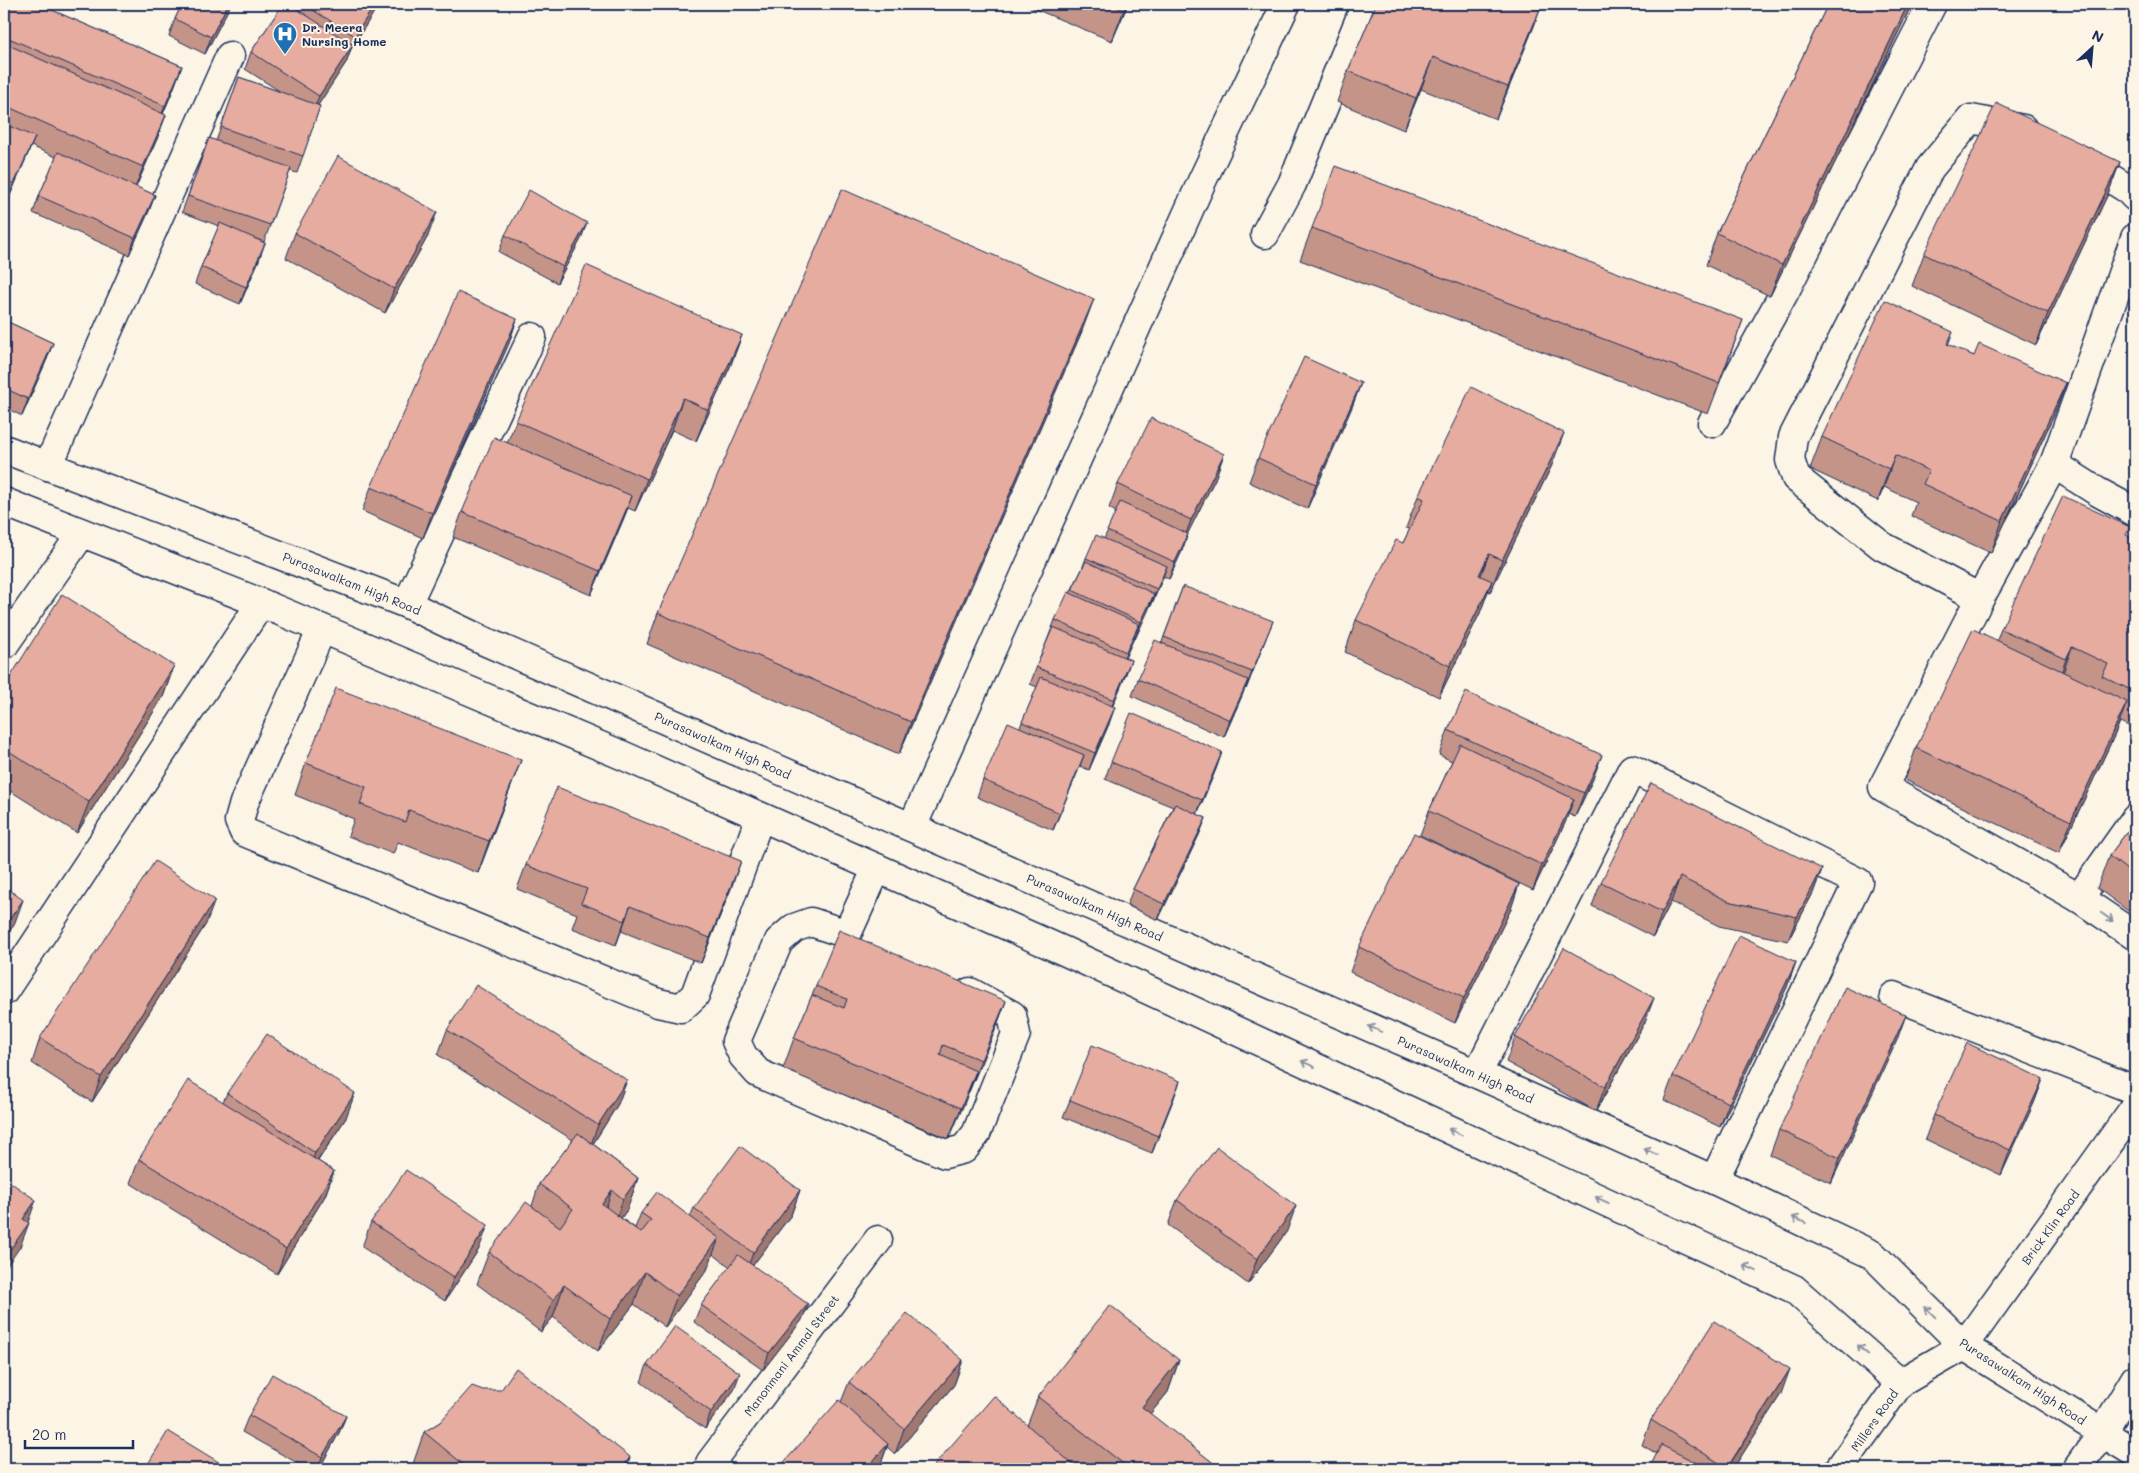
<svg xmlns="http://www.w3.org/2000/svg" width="2139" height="1473" font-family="Mali,sans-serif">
<rect width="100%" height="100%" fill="#fcf5e5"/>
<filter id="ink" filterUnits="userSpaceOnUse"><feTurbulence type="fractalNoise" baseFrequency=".02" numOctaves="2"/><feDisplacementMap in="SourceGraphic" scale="10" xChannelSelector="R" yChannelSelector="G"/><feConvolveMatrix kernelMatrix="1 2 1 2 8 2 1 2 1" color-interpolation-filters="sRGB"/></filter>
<g filter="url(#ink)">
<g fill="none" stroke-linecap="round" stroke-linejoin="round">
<defs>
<g id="minor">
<polyline points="2023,129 1971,119 1930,168 1793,437 1790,460 1796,478 1882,546 1980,598 1883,787 2079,898 2135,936"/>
<polyline points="2081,160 2126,188 2135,197"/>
<polyline points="1265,234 1292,184 1366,4"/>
<polyline points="2135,238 2054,464 2098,492 2135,512"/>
<polyline points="1712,423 1784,293 1932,4"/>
<polyline points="48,466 230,56"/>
<polyline points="1980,598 2054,464"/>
<polyline points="407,604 532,337"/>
<polyline points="322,629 244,803 239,821 244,832 658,1003 681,1008 695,995 760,817"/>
<polyline points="4,645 82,533"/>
<polyline points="912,827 1202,181 1286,4"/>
<polyline points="877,868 847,934 811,922 794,928 779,941 736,1041 743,1056 758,1073 945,1154 964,1149 976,1134 1016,1034 1012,1015 970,992"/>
<polyline points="2079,898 2135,819"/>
<polyline points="4,991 261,603"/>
<polyline points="1894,996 2135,1090"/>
<polyline points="1477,1074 1632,769 1858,882 1714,1180"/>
<polyline points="717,1469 710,1463 878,1240"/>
<polyline points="2077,1469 2103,1432 2135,1379"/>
</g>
<g id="major">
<polyline points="4,449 407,604 484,641 1477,1074 1714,1180 1873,1255 1964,1346 2135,1453"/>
<polyline points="4,502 261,603 624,756 1064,951 1794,1289 1900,1383"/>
<polyline points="1839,1469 1900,1383 1964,1346 2135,1107"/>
</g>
</defs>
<!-- minor casing -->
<use href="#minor" stroke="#1b2f5e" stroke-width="31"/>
<!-- major casing -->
<use href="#major" stroke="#1b2f5e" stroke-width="31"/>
<!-- minor -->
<use href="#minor" stroke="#fcf5e5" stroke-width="28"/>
<!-- major -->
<use href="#major" stroke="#fcf5e5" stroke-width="28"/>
</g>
<!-- wall -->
<g fill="#c59489" stroke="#1b2f5e">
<polygon points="4,4 50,4 47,8 182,66 173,90 163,114 166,115 157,139 136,187 155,195 149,211 129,255 33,213 39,196 56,157 31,146 8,200 4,198"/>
<polygon points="182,4 231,4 205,54 169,36 175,19"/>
<polygon points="283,4 379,4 351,49 347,61 318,105 320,106 297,173 290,171 264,242 254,238 259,260 240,304 195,284 201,267 219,226 182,212 209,138 216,141 239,77 281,92 245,69 251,52"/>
<polygon points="1023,4 1128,4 1112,41"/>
<polygon points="1376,4 1542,4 1534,26 1496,119 1421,89 1404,130 1337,102 1348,71"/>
<polygon points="1828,4 1912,4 1770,296 1706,265 1717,233"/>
<polygon points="2120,162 2108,194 2036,345 1912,286 1924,254"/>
<polygon points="1312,228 1743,320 1708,414 1300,260"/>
<polygon points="295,233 428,236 385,313 286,258"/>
<polygon points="505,235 581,239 557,283 499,252"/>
<polygon points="517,319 509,343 423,538 362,511 371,487"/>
<polygon points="4,320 53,343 47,359 22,416 4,407"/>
<polygon points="1082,331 899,754 647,644 658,613"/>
<polygon points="1953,332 1948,345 1974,356 2066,383 2054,415 1991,553 1911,516 1916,502 1884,487 1878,501 1810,469 1822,437"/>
<polygon points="742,335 730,367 696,441 672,430 635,511 628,508 623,520 591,595 453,537 462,512 507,443 516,421"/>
<polygon points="1361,383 1352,407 1307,509 1249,482 1258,458"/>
<polygon points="1224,454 1215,479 1187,534 1182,551 1169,579 1163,576 1151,606 1150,606 1135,639 1134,638 1125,658 1131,660 1112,706 1109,724 1089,770 1080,766 1053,830 977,797 983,780 1020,727 1037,687 1030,684 1055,620 1070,593 1082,569 1086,558 1104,539 1116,512 1109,508 1118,484"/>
<polygon points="1552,465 1490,592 1488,591 1480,613 1439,697 1345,652 1356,620 1403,543 1410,529 1406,528 1418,496"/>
<polygon points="2127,536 2135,540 2135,729 2120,722 2115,734 2059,853 1905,780 1916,748 1997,640 2001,629"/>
<polygon points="1183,586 1266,638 1246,689 1245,688 1224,737 1132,696 1138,679 1162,642"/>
<polygon points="174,666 163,697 77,833 4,787 4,687"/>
<polygon points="1448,730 1593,779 1575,817 1568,814 1565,823 1533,890 1420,835 1429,811 1452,761 1439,755"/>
<polygon points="1222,752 1216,769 1197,814 1206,818 1199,835 1158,920 1127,905 1133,889 1173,807 1105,779 1111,762"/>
<polygon points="521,760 478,873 398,842 393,854 348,836 354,819 295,795 306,763"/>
<polygon points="2135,821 2135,916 2097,888 2109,856"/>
<polygon points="526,865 732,886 701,963 621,931 616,945 572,928 577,914 517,889"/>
<polygon points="1822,869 1813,893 1788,941 1719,926 1671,902 1653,937 1592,906 1601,882"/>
<polygon points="1519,884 1511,909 1455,1023 1350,972 1359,947"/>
<polygon points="206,924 92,1102 32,1063 40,1038"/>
<polygon points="1796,962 1787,987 1720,1127 1664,1100 1673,1076"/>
<polygon points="816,986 1006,1001 994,1033 968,1092 949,1139 783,1069 794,1038"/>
<polygon points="1645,1022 1596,1111 1506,1062 1515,1037"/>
<polygon points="447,1030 627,1080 618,1104 593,1144 638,1178 627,1210 621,1218 635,1228 641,1213 690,1217 694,1208 800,1190 791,1215 753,1265 802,1320 763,1370 694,1322 701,1305 730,1267 713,1254 707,1270 665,1327 634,1304 598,1351 553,1317 541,1332 477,1284 489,1252 532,1206 539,1184 573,1140 438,1055"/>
<polygon points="1897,1040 1831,1183 1770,1155 1779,1130"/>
<polygon points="2043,1079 2034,1103 2001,1175 1925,1139 1934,1115"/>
<polygon points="1180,1081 1152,1153 1063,1117 1070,1100"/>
<polygon points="227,1093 346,1118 318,1161 334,1171 325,1196 277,1274 130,1183 139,1159 223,1102"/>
<polygon points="1177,1200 1287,1231 1248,1284 1168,1225"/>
<polygon points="371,1222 479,1249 445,1301 362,1247"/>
<polygon points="963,1360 954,1385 895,1454 887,1447 879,1469 778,1469 841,1402 849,1382"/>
<polygon points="1179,1360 1168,1392 1150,1414 1221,1469 931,1469 1027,1426 1038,1397"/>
<polygon points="647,1365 734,1390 705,1429 641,1382"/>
<polygon points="1781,1394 1733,1469 1649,1469 1657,1454 1642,1445 1651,1420"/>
<polygon points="249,1415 346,1416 339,1433 319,1469 308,1469 242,1432"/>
<polygon points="440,1422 630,1457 626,1469 419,1469 413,1464 424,1432"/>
</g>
<!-- shaded-wall -->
<g fill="#a0786f" stroke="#1b2f5e">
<polygon points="46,4 50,4 38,24"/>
<polygon points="228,4 231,4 205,54 211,37"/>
<polygon points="375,4 379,4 351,49 347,61 313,113 319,96 351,48 355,36"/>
<polygon points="1126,4 1128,4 1112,41 1124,10"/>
<polygon points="1542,4 1534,26 1496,119 1508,87"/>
<polygon points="1908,4 1912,4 1770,296 1782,265"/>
<polygon points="1433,57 1421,89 1404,130 1416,98"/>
<polygon points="182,66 173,90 156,130 165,106"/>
<polygon points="166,115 157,139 134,191 143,167"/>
<polygon points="35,137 28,154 8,200 14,184"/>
<polygon points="2120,162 2108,194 2036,345 2048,313"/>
<polygon points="155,195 149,211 129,255 135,238"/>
<polygon points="437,212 428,236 385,313 394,289"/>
<polygon points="587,223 581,239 557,283 563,267"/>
<polygon points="265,243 259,260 240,304 246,287"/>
<polygon points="1094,299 1082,331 899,754 911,722"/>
<polygon points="517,319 509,343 423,538 432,513"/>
<polygon points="742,335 730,367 696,441 708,410"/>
<polygon points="53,343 47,359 22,416 28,399"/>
<polygon points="1361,383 1352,407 1307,509 1316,484"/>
<polygon points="2066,383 2054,415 1991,553 2002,521"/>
<polygon points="683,398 672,430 635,511 647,479"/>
<polygon points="1564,433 1552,465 1490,592 1502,560"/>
<polygon points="1224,454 1215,479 1182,545 1191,520"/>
<polygon points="1895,455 1884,487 1878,501 1889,469"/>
<polygon points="632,496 623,520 591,595 600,571"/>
<polygon points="1188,534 1182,551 1169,579 1175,562"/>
<polygon points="1489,554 1477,586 1479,575"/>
<polygon points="1167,566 1161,583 1151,606 1157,589"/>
<polygon points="1492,581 1480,613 1439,697 1450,666"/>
<polygon points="1154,594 1148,611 1135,639 1141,622"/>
<polygon points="1273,621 1266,638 1246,689 1252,672"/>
<polygon points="1139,624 1133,640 1120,669 1126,652"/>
<polygon points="2072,647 2061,679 2055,691 2066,659"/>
<polygon points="1131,660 1125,677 1108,717 1114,700"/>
<polygon points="174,666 163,697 77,833 89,802"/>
<polygon points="1248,680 1242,696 1224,737 1230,720"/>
<polygon points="2127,702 2115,734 2059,853 2071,821"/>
<polygon points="1115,707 1109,724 1089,770 1095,753"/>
<polygon points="1222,752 1216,769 1196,817 1202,800"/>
<polygon points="1084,755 1078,771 1053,830 1060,813"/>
<polygon points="1602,755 1593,779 1575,817 1584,793"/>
<polygon points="521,760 509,792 478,873 489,841"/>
<polygon points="1574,799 1565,823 1533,890 1542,865"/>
<polygon points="1206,818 1199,835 1158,920 1164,904"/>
<polygon points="741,861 732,886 701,963 710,938"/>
<polygon points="1822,869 1813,893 1788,941 1797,917"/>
<polygon points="1680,877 1671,902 1653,937 1662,912"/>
<polygon points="1519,884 1511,909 1455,1023 1464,998"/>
<polygon points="23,900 14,925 4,939 4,927"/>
<polygon points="215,900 206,924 92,1102 101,1077"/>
<polygon points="630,906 621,931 616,945 625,921"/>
<polygon points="1796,962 1787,987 1720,1127 1729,1103"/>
<polygon points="1654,998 1645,1022 1596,1111 1605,1087"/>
<polygon points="1006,1001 994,1033 969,1092 981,1060"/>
<polygon points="1906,1015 1897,1040 1831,1183 1840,1158"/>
<polygon points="976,1071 965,1102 949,1139 961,1108"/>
<polygon points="2043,1079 2034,1103 2001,1175 2010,1150"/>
<polygon points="627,1080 618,1104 589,1150 598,1125"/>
<polygon points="1180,1081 1174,1098 1152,1153 1158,1136"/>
<polygon points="355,1093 346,1118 306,1178 315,1153"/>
<polygon points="334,1171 325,1196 277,1274 286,1249"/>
<polygon points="638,1178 627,1210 612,1230 623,1199"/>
<polygon points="612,1190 601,1222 602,1204"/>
<polygon points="800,1190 791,1215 744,1277 753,1253"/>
<polygon points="36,1200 27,1225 23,1219"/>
<polygon points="1296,1206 1287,1231 1248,1284 1257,1259"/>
<polygon points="29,1223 20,1247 4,1270 4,1258"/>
<polygon points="488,1225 479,1249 445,1301 454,1277"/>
<polygon points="719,1238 707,1270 665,1327 677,1296"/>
<polygon points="645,1272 634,1304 598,1351 610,1319"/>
<polygon points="564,1285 553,1317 541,1332 553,1300"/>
<polygon points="808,1304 802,1320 763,1370 769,1353"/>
<polygon points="963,1360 954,1385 895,1454 904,1429"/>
<polygon points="1179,1360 1168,1392 1130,1439 1142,1407"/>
<polygon points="1790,1369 1781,1394 1733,1469 1727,1469"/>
<polygon points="740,1373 734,1390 705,1429 711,1412"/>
<polygon points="346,1416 339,1433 319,1469 318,1469 322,1457"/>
<polygon points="888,1444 879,1469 866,1469"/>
<polygon points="630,1457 626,1469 622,1469"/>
</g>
<!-- building -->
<g fill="#e5ac9f" stroke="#1b2f5e">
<polygon points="4,4 38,4 182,66 165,106 4,36"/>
<polygon points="182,4 228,4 211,37 175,19"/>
<polygon points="283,4 289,4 353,45 319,96 251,52"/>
<polygon points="303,4 375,4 355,36"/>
<polygon points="1110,4 1126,4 1124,10"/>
<polygon points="1376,4 1542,4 1508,87 1433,57 1416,98 1348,71"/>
<polygon points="1828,4 1908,4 1782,265 1717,233"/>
<polygon points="4,43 166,115 143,167 4,105"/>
<polygon points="239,77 320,106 303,156 221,127"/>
<polygon points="1996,103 2120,162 2048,313 1924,254"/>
<polygon points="4,124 35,137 14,184 4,179"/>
<polygon points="209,138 291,168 270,225 188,196"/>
<polygon points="58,152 155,195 135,238 39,196"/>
<polygon points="338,156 437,212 394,289 295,233"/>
<polygon points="1335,166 1743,320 1719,383 1312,228"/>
<polygon points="842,189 1094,299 911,722 658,613"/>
<polygon points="529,190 587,223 563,267 505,235"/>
<polygon points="220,223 265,243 246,287 201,267"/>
<polygon points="586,265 742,335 708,410 683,398 647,479 516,421"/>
<polygon points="458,292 517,319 432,513 371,487"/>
<polygon points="1885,300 1953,332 1947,344 1974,356 1979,344 2066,383 2002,521 1923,484 1929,471 1895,455 1889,469 1822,437"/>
<polygon points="4,320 53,343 28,399 4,388"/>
<polygon points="1304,357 1361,383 1316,484 1258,458"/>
<polygon points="1471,387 1564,433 1502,560 1489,554 1479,575 1492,581 1450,666 1356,620 1396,540 1403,543 1424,499 1418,496"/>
<polygon points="1151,418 1224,454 1191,520 1118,484"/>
<polygon points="494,437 632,496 600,571 462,512"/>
<polygon points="2063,496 2130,527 2126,535 2135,540 2135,692 2102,676 2108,664 2072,647 2066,659 2001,629"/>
<polygon points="1120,502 1188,534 1175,562 1107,531"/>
<polygon points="1096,535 1167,566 1157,589 1086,558"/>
<polygon points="1086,561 1154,594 1141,622 1072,590"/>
<polygon points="1183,586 1273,621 1252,672 1164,637"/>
<polygon points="1068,592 1139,624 1126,652 1055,620"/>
<polygon points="62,594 174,666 89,802 4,748 4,687"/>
<polygon points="1053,627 1131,660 1114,700 1036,667"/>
<polygon points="1973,629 2127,702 2071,821 1916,748"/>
<polygon points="1155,640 1248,680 1230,720 1138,679"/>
<polygon points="1041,677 1115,707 1095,753 1022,722"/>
<polygon points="336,688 521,760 489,841 409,810 405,822 360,804 366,787 306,763"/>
<polygon points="1466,692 1602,755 1584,793 1448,730"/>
<polygon points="1131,713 1222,752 1202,800 1111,762"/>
<polygon points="1008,722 1084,755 1060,813 983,780"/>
<polygon points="1460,744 1574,799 1542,865 1429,811"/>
<polygon points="1651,783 1822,869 1797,917 1728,901 1680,877 1662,912 1601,882"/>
<polygon points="557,787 741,861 710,938 630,906 625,921 581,903 587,889 526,865"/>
<polygon points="1175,804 1206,818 1164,904 1133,889"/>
<polygon points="2135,821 2135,876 2109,856"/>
<polygon points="1414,833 1519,884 1464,998 1359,947"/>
<polygon points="155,861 215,900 101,1077 40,1038"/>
<polygon points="4,886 23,900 4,927"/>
<polygon points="839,930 1006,1001 981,1060 943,1045 940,1055 976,1071 961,1108 794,1038 812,995 844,1008 847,999 816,986"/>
<polygon points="1739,935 1796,962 1729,1103 1673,1076"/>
<polygon points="1564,948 1654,998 1605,1087 1515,1037"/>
<polygon points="476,985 627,1080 598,1125 447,1030"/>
<polygon points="1845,987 1906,1015 1840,1158 1779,1130"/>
<polygon points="267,1034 355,1093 315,1153 227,1093"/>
<polygon points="1967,1043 2043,1079 2010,1150 1934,1115"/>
<polygon points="1092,1045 1180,1081 1158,1136 1070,1100"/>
<polygon points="188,1080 334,1171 286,1249 139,1159"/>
<polygon points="578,1133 638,1178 623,1199 612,1190 602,1204 641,1233 651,1220 641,1213 657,1192 719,1238 677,1296 645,1272 610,1319 564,1285 553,1300 489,1252 526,1202 560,1227 573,1209 539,1184"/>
<polygon points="740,1146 800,1190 753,1253 694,1208"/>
<polygon points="1217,1147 1296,1206 1257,1259 1177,1200"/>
<polygon points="406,1170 488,1225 454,1277 371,1222"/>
<polygon points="4,1178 36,1200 23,1219 29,1223 4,1258"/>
<polygon points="738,1255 808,1304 769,1353 701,1305"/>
<polygon points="1110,1305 1179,1360 1142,1407 1221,1469 1130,1469 1038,1397"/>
<polygon points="907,1313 963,1360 904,1429 849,1382"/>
<polygon points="1714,1321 1790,1369 1727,1468 1651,1420"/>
<polygon points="675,1326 740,1373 711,1412 647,1365"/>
<polygon points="516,1368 630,1457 622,1469 520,1469 512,1464 507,1469 469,1469 424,1432 440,1422 472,1386 483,1390 501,1390"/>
<polygon points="272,1374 346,1416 322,1457 249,1415"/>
<polygon points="994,1396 1078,1469 931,1469"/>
<polygon points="839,1400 888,1444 866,1469 778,1469"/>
<polygon points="168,1431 230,1469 145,1469"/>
<polygon points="1661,1445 1709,1469 1649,1469"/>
</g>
<!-- one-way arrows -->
<defs><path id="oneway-shaft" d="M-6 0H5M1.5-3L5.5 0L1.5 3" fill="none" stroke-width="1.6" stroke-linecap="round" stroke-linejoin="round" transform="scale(1.25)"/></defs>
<g stroke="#8c92a2">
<use href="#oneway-shaft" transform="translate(2107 917) rotate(35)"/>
<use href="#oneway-shaft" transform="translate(1375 1029) rotate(-156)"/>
<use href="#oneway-shaft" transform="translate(1308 1064) rotate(-155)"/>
<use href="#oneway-shaft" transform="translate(1455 1132) rotate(-155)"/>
<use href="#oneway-shaft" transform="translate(1651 1152) rotate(-156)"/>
<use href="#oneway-shaft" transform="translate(1602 1200) rotate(-155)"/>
<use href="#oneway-shaft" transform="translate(1799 1220) rotate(-155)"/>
<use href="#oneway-shaft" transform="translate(1750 1268) rotate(-155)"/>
<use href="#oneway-shaft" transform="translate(1930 1312) rotate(-135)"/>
<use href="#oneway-shaft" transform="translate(1863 1350) rotate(-138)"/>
</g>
</g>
<!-- icons -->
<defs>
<symbol id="hospital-pin" viewBox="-11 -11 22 30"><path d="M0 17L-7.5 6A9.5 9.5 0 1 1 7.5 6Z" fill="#1f6fb2" stroke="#fcf5e5"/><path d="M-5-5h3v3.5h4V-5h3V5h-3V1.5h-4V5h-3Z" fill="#fff"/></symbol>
</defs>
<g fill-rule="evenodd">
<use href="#hospital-pin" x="271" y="20" width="28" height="38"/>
</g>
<g text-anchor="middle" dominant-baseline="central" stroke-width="4" stroke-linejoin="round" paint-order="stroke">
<!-- poi labels -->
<g font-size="12" font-weight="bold" fill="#1b2f5e" stroke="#fcf5e5" text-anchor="start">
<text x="302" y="27">Dr. Meera<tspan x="302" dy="14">Nursing Home</tspan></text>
</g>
<!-- street labels -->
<g font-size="12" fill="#1b2f5e" stroke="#fcf5e5">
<text transform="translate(352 583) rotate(22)">Purasawalkam High Road</text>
<text transform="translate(723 745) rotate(24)">Purasawalkam High Road</text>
<text transform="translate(1095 907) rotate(24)">Purasawalkam High Road</text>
<text transform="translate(1466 1069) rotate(24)">Purasawalkam High Road</text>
<text transform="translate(2050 1227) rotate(-54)">Brick Klin Road</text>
<text transform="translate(791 1355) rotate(-53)">Manonmani Ammal Street</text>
<text transform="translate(2023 1381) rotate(33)">Purasawalkam High Road</text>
<text transform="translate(1874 1420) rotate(-55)">Millers Road</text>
</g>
</g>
<!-- margin -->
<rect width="2139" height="1473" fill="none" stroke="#fcf5e5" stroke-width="20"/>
<rect x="10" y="10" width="2119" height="1453" fill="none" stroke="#1b2f5e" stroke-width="2" filter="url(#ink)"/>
<!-- north arrow -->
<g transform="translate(2092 48) rotate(26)" stroke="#fcf5e5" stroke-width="4" paint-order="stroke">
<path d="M0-4L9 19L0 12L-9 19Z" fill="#1b2f5e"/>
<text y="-8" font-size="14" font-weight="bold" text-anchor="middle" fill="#1b2f5e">N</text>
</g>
<!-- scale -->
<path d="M25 1440v8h108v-8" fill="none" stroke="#1b2f5e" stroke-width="2.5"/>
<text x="32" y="1440" font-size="15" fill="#1b2f5e" stroke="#fcf5e5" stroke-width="4" paint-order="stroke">20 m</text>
</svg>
